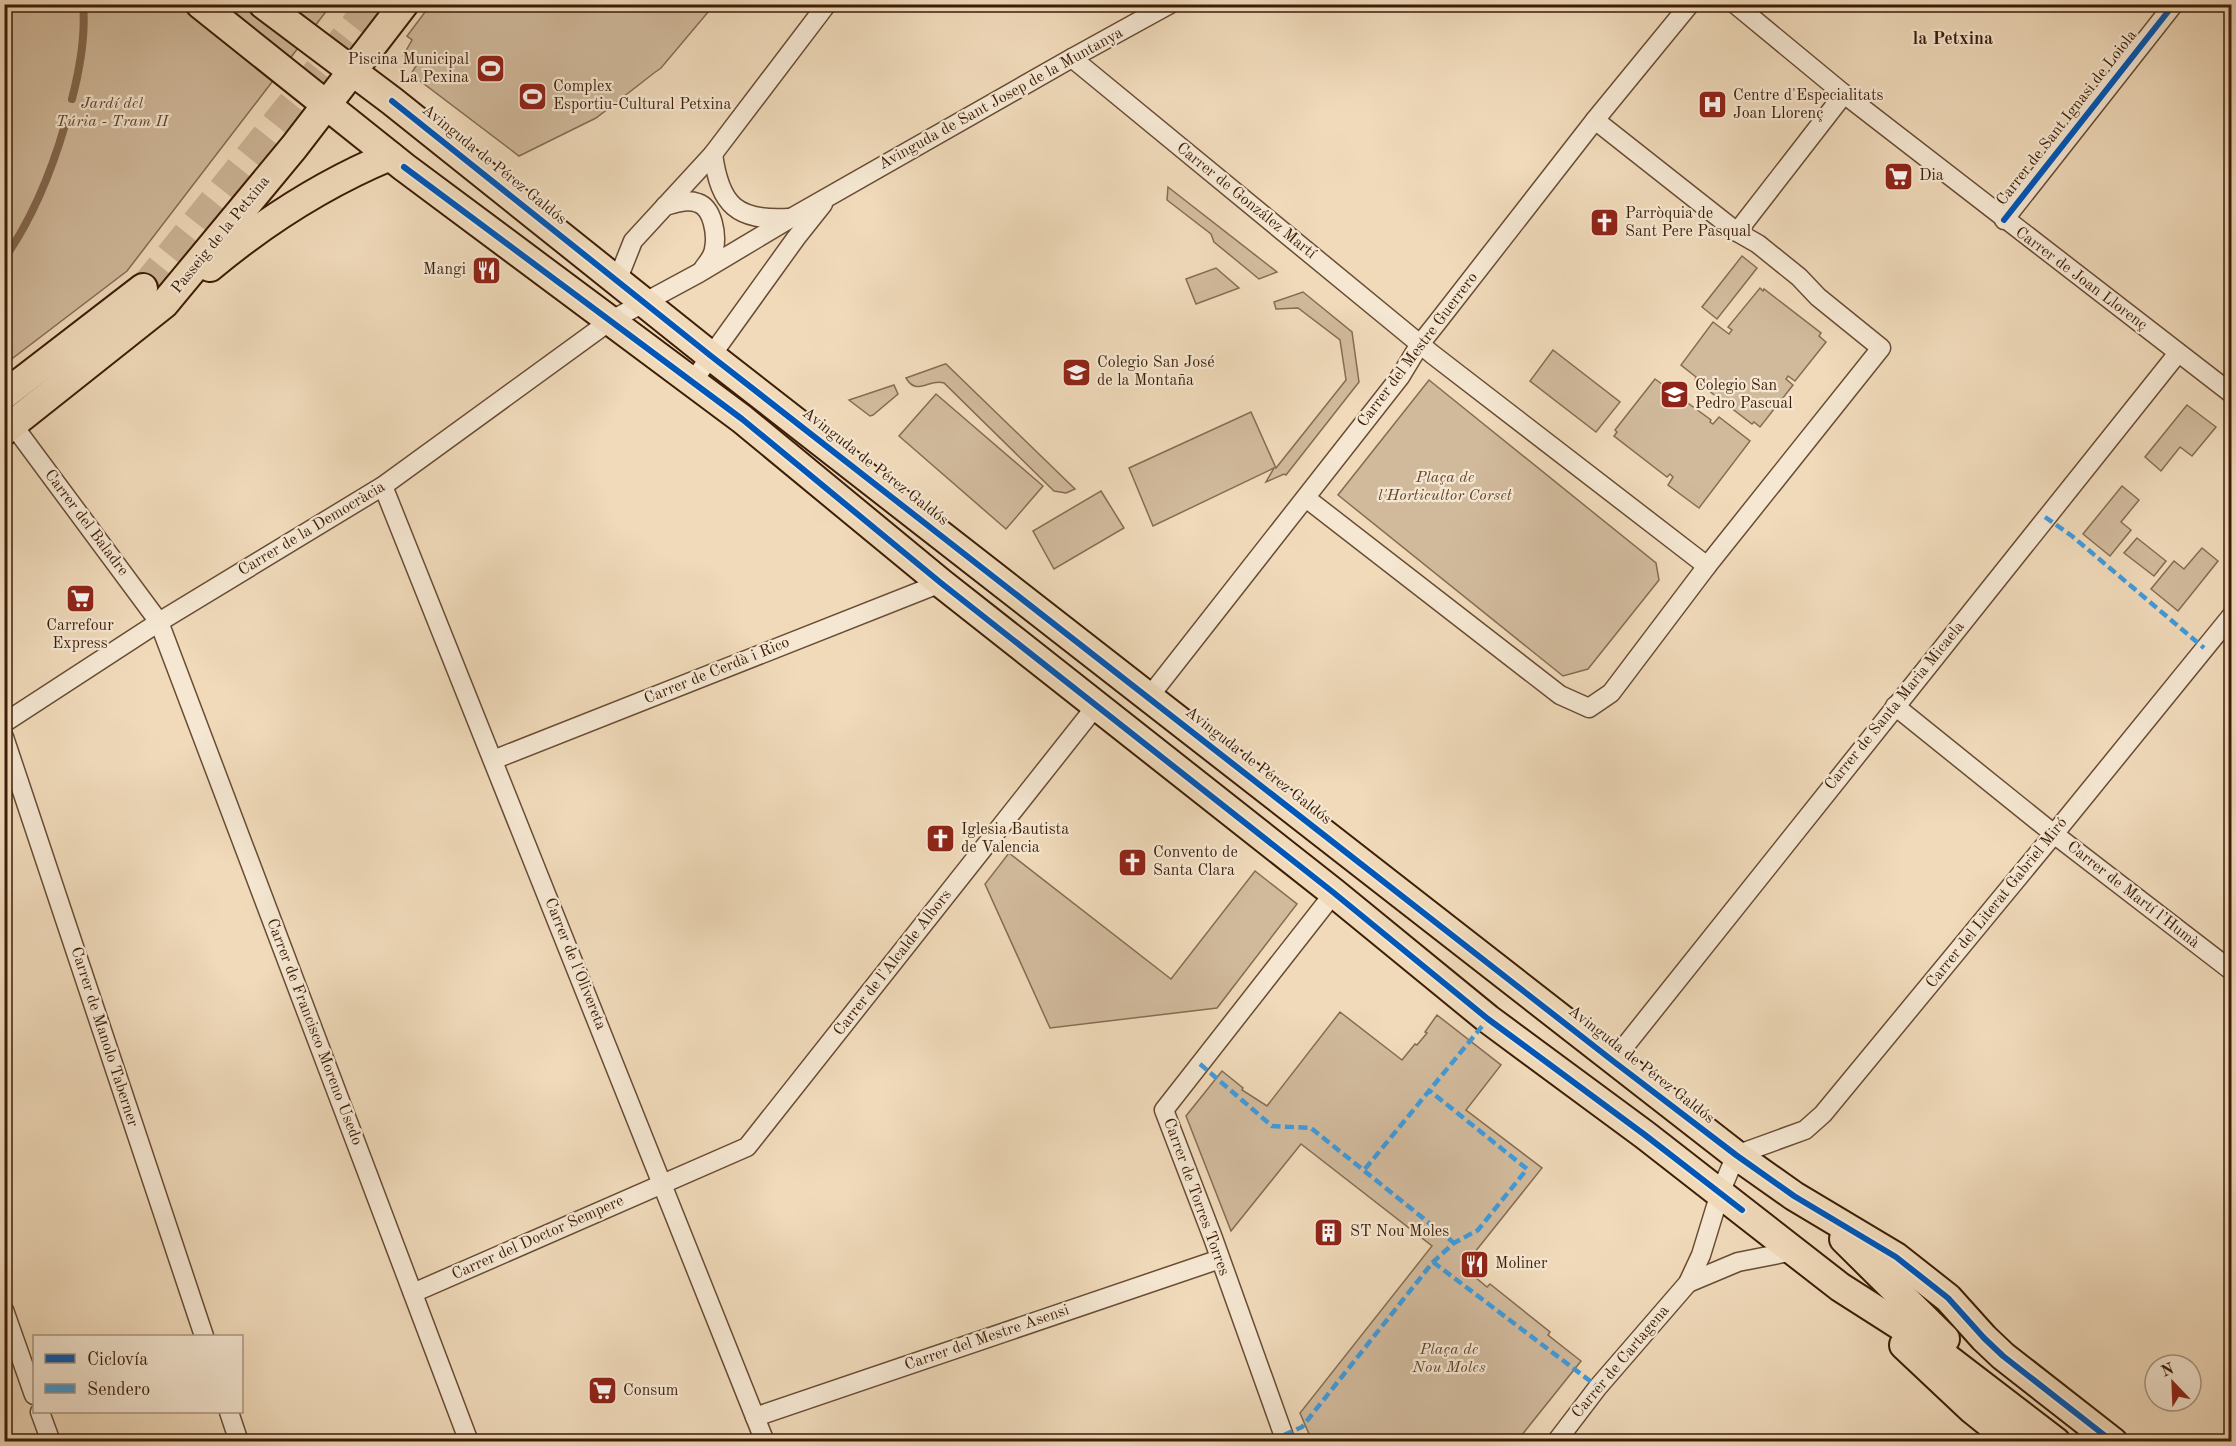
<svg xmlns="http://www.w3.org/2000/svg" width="2236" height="1446" font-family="'Old Standard TT',serif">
<rect width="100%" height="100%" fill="#f0daba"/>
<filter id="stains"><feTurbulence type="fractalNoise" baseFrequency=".00333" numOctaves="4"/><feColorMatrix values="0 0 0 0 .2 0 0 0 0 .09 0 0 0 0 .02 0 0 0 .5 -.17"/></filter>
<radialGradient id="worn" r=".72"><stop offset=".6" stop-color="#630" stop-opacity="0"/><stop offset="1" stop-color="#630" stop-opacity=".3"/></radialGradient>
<!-- green -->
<g fill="#d1ba9c" stroke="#866c52" stroke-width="1.5">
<polygon points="431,4 714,4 714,5 661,68 654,73 596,118 519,156 411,74 416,66 403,56 412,40 407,36"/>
<polygon points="5,5 331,5 127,271 5,364"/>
<polygon points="1168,187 1277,272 1259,279 1214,242 1211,234 1167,200"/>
<polygon points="1742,256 1757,268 1717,319 1702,307"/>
<polygon points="1216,268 1239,288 1196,304 1186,279"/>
<polygon points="1760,288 1763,291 1764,289 1821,333 1819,336 1826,342 1795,381 1788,376 1786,379 1793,385 1760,427 1754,422 1752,424 1695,380 1696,377 1681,365 1713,322 1729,334 1732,330 1728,327"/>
<polygon points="1303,292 1352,332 1359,382 1286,475 1284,474 1266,482 1274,468 1153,526 1129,468 1251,412 1276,468 1346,380 1340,340 1298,308 1276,309 1274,302"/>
<polygon points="1553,350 1620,402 1596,432 1530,381"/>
<path d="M945,364H946L1075,489L1066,493L1054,491L944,383C929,378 917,397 906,378Z"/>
<polygon points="1655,379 1711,420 1710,422 1713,424 1719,417 1750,441 1699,508 1668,485 1673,477 1670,474 1667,477 1614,436 1617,432 1615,430"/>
<polygon points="1429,380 1656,563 1659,580 1588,669 1563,676 1338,495"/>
<polygon points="894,385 898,394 873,415 870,416 849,400"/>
<polygon points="936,394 1043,486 1006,529 899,436"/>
<polygon points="2187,405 2216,427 2192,456 2180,447 2161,471 2145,457"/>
<polygon points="2122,486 2139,500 2121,522 2131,530 2110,556 2083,534"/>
<polygon points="1101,491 1124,528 1054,569 1033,531"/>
<polygon points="2137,538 2166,561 2154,576 2124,553"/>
<polygon points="2202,548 2218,561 2178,611 2151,589 2174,561 2184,569"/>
<polygon points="1009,853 1171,979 1255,871 1297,904 1217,1008 1050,1028 985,884"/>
<polygon points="1340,1012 1402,1060 1415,1044 1417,1045 1427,1033 1425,1032 1437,1015 1501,1065 1466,1110 1542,1168 1463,1267 1487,1287 1490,1284 1550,1332 1548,1335 1581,1361 1517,1441 1312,1441 1300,1413 1432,1246 1301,1144 1231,1231 1186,1116 1222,1071 1243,1088 1242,1090 1267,1106"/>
</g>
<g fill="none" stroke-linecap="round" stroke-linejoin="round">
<!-- stream -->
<g stroke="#83684e" stroke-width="8">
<path d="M72,99C80,68 86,36 83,4"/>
<path d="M4,259C33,218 51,173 65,125"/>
</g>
<!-- primary-tunnel -->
<polyline stroke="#ccb496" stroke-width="28" stroke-dasharray="28 14" stroke-linecap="butt" points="143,288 371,4"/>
<defs>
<g id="street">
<polyline points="1735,4 1844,94 2232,394"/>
<polyline points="1072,58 1432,354 1707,566"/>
<path d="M713,154C720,206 737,221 789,218"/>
<path d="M665,206C676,203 687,199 698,203C713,208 717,235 714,249C713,257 707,263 703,269"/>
<polyline points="2004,220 2174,4"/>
<polyline points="1737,232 1844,94"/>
<polyline points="617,281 633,241 713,154 827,4"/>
<polyline points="693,381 796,238 823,204"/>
<polyline points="13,425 159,622 469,1442"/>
<polyline points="383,486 765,1442"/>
<polyline points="1306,498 1560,695 1589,708 1611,693 1707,566 1881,348 1818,297 1799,277 1758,244 1737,232 1595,120"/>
<polyline points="1149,697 1400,377 1420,344 1436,324 1595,120 1690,4"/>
<polyline points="1895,706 2054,834 2232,971"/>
<polyline points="4,723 159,622 383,486 610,321 699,273 791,218 1072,58 1170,4"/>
<polyline points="4,737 204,1336"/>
<polyline points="493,760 941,583"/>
<polyline points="1613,1061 2178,353"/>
<polyline points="1688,1283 1738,1262 1794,1251"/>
<polyline points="413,1293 747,1147 1096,706"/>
<polyline points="4,1310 34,1395"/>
<polyline points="40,1412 51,1442"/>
<polyline points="229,1412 239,1442"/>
<polyline points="755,1417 1220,1259"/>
<polyline points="1286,1442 1213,1238 1164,1110 1334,893"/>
<polyline points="1556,1442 1598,1387 1688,1283 1701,1255 1720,1193 1736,1155 1805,1130 1823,1114 2054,834 2232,615"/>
</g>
<g id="primary">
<polyline points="200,4 404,167 742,419 941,583 1334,893 1488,1019 1645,1135 1840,1287 1923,1340 2056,1442"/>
<polyline points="263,4 392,101 711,356 1736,1155 1794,1196 1896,1257 1948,1298 1984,1338 2003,1356 2113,1442"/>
<path d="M210,267C264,222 325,183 390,156"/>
<polyline points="4,395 143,288"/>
<polyline points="4,431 164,304 294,147 404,4"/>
<polyline points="1844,1239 1945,1339"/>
<polyline points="1904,1345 1972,1409 2013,1442"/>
</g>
</defs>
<!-- street casing -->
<use href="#street" stroke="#694c34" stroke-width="21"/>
<!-- primary casing -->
<use href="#primary" stroke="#3c1d07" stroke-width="32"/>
<!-- street -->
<use href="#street" stroke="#f5e7d2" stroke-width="18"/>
<!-- primary -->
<use href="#primary" stroke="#f0daba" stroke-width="28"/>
<!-- quiet -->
<g stroke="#3f9bdd" stroke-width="4.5" stroke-dasharray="9 4.5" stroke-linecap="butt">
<polyline points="2045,517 2072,536 2204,648"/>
<polyline points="1200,1064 1272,1126 1311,1128 1454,1243"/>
<polyline points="1365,1169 1488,1019"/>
<polyline points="1433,1262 1598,1387"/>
<polyline points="1284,1435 1302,1427 1433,1262 1454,1243 1478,1230 1527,1169 1430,1091"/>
</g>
<defs>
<g id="cycleway">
<polyline points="392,101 711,356 1613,1061 1736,1155 1794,1196 1896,1257 1948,1298 1984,1338 2003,1356 2113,1442"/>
<polyline points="404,167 742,419 941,583 1334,893 1488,1019 1645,1135 1742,1210"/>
<polyline points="2004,220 2174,4"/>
</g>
</defs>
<!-- cycleway casing -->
<use href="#cycleway" stroke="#f5e7d2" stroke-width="10"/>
<!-- cycleway -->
<use href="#cycleway" stroke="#0057b8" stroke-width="6"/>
</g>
<!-- icons -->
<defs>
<symbol id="stadium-square" viewBox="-11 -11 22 22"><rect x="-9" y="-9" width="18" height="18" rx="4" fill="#8f2418" stroke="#f5e7d2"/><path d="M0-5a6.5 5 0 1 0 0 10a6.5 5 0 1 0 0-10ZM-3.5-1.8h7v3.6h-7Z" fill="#fff"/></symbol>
<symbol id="hospital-square" viewBox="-11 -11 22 22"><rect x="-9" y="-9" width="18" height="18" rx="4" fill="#8f2418" stroke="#f5e7d2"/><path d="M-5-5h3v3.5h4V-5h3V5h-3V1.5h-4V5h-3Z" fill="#fff"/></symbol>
<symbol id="supermarket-square" viewBox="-11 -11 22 22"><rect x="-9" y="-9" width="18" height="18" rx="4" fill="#8f2418" stroke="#f5e7d2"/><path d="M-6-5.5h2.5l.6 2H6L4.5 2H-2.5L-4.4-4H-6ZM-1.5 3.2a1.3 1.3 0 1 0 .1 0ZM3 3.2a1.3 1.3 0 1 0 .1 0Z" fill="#fff"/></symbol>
<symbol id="church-square" viewBox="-11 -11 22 22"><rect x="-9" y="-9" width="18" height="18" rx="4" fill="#8f2418" stroke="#f5e7d2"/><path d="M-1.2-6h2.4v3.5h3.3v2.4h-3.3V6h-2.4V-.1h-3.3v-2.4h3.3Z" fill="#fff"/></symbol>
<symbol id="restaurant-square" viewBox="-11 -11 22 22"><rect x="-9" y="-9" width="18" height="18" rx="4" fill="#8f2418" stroke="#f5e7d2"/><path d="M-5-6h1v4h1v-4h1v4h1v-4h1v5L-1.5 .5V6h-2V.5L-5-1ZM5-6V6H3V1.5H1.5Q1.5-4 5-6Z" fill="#fff"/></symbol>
<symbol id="school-square" viewBox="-11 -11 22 22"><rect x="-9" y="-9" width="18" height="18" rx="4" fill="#8f2418" stroke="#f5e7d2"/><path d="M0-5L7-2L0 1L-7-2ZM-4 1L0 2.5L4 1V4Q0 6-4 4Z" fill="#fff"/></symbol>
<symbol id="building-square" viewBox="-11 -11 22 22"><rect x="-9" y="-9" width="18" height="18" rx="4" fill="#8f2418" stroke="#f5e7d2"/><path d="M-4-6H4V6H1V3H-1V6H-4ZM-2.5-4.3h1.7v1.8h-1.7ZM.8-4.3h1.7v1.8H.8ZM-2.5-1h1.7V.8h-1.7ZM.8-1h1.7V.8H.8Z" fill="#fff"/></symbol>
</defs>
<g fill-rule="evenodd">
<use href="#stadium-square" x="474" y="52" width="33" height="33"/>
<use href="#stadium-square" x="516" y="80" width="33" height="33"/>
<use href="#hospital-square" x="1696" y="88" width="33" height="33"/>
<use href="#supermarket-square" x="1882" y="160" width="33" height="33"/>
<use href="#church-square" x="1588" y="206" width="33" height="33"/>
<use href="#restaurant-square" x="470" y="254" width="33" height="33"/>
<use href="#school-square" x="1060" y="356" width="33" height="33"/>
<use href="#school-square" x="1658" y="378" width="33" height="33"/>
<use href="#supermarket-square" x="64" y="582" width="33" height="33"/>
<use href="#church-square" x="924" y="822" width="33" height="33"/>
<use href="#church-square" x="1116" y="846" width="33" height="33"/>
<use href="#building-square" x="1312" y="1216" width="33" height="33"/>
<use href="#restaurant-square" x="1458" y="1248" width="33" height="33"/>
<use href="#supermarket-square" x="586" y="1374" width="33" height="33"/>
</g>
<g text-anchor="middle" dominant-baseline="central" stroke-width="4.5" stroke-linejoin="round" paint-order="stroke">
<!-- poi labels -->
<g font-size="16" fill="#3c1d07" stroke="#f5e7d2" text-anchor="start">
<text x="469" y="60" text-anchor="end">Piscina Municipal<tspan x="469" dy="18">La Pexina</tspan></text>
<text x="553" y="87">Complex<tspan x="553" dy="18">Esportiu-Cultural Petxina</tspan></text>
<text x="1733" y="96">Centre d'Especialitats<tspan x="1733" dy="18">Joan Llorenç</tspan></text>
<text x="1919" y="176">Dia</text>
<text x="1625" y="214">Parròquia de<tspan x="1625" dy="18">Sant Pere Pasqual</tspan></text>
<text x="466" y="270" text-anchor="end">Mangi</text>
<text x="1097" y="363">Colegio San José<tspan x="1097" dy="18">de la Montaña</tspan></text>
<text x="1695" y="386">Colegio San<tspan x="1695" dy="18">Pedro Pascual</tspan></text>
<text x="80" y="626" text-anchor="middle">Carrefour<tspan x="80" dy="18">Express</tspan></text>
<text x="961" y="830">Iglesia Bautista<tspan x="961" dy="18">de Valencia</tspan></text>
<text x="1153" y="853">Convento de<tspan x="1153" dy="18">Santa Clara</tspan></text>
<text x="1350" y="1232">ST Nou Moles</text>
<text x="1495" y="1264">Moliner</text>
<text x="623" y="1391">Consum</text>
</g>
<!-- street labels -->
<g font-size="16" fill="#3c1d07" stroke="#f5e7d2">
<text transform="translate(1001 99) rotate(-29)">Avinguda de Sant Josep de la Muntanya</text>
<text transform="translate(2067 118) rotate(-52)">Carrer de Sant Ignasi de Loiola</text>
<text transform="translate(494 165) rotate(39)">Avinguda de Pérez Galdós</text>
<text transform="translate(1246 201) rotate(39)">Carrer de González Martí</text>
<text transform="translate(221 235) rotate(-51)">Passeig de la Petxina</text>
<text transform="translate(2081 279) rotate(37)">Carrer de Joan Llorenç</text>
<text transform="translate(1418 350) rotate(-53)">Carrer del Mestre Guerrero</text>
<text transform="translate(875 467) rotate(38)">Avinguda de Pérez Galdós</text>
<text transform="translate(86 523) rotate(53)">Carrer del Baladre</text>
<text transform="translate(312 529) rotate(-31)">Carrer de la Democràcia</text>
<text transform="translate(717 671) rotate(-22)">Carrer de Cerdà i Rico</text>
<text transform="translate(1895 706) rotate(-51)">Carrer de Santa Maria Micaela</text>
<text transform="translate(1258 766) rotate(38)">Avinguda de Pérez Galdós</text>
<text transform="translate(2133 895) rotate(38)">Carrer de Martí l’Humà</text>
<text transform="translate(1997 903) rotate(-51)">Carrer del Literat Gabriel Miró</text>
<text transform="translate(893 963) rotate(-52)">Carrer de l'Alcalde Albors</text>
<text transform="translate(575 964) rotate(68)">Carrer de l'Olivereta</text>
<text transform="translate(314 1032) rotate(69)">Carrer de Francisco Moreno Usedo</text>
<text transform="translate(104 1037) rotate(72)">Carrer de Manolo Taberner</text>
<text transform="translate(1641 1065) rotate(38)">Avinguda de Pérez Galdós</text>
<text transform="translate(1196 1197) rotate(70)">Carrer de Torres Torres</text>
<text transform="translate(538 1238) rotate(-24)">Carrer del Doctor Sempere</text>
<text transform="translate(987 1338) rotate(-19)">Carrer del Mestre Asensi</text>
<text transform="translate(1621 1362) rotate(-50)">Carrer de Cartagena</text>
</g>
<!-- park labels -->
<g font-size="16" font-style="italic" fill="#61442c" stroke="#f5e7d2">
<text x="112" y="104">Jardí del<tspan x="112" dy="18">Túria - Tram II</tspan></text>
<text x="1445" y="478">Plaça de<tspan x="1445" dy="18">l'Horticultor Corset</tspan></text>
<text x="1449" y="1350">Plaça de<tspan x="1449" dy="18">Nou Moles</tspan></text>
</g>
<!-- neighbourhood labels -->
<g font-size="18" font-weight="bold" fill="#3c1d07" stroke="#f5e7d2">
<text x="1953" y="39">la Petxina</text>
</g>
</g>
<!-- margin -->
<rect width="2236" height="1446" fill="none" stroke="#f0daba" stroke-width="24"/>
<rect x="6" y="6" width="2224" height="1434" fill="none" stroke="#3c1d07" stroke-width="3"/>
<rect x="12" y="12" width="2212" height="1422" fill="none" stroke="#3c1d07" stroke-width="1.5"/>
<!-- legend -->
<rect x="33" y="1335" width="210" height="78" fill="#f5e7d2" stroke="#ab9681" stroke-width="1.5"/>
<rect x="45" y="1354" width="30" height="9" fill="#0057b8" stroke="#ab9681" stroke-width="1.5"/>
<text x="87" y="1365" font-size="18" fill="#3c1d07">Ciclovía</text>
<rect x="45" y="1384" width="30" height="9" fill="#3f9bdd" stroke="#ab9681" stroke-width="1.5"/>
<text x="87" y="1395" font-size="18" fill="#3c1d07">Sendero</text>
<!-- north arrow -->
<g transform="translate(2173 1383) rotate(337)"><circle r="28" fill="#f5e7d2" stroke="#ab9681" stroke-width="1.5"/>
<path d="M0-4.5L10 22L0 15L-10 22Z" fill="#8f2418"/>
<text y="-9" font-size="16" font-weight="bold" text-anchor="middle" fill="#3c1d07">N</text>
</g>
<rect width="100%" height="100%" filter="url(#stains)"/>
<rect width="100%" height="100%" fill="url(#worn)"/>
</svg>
